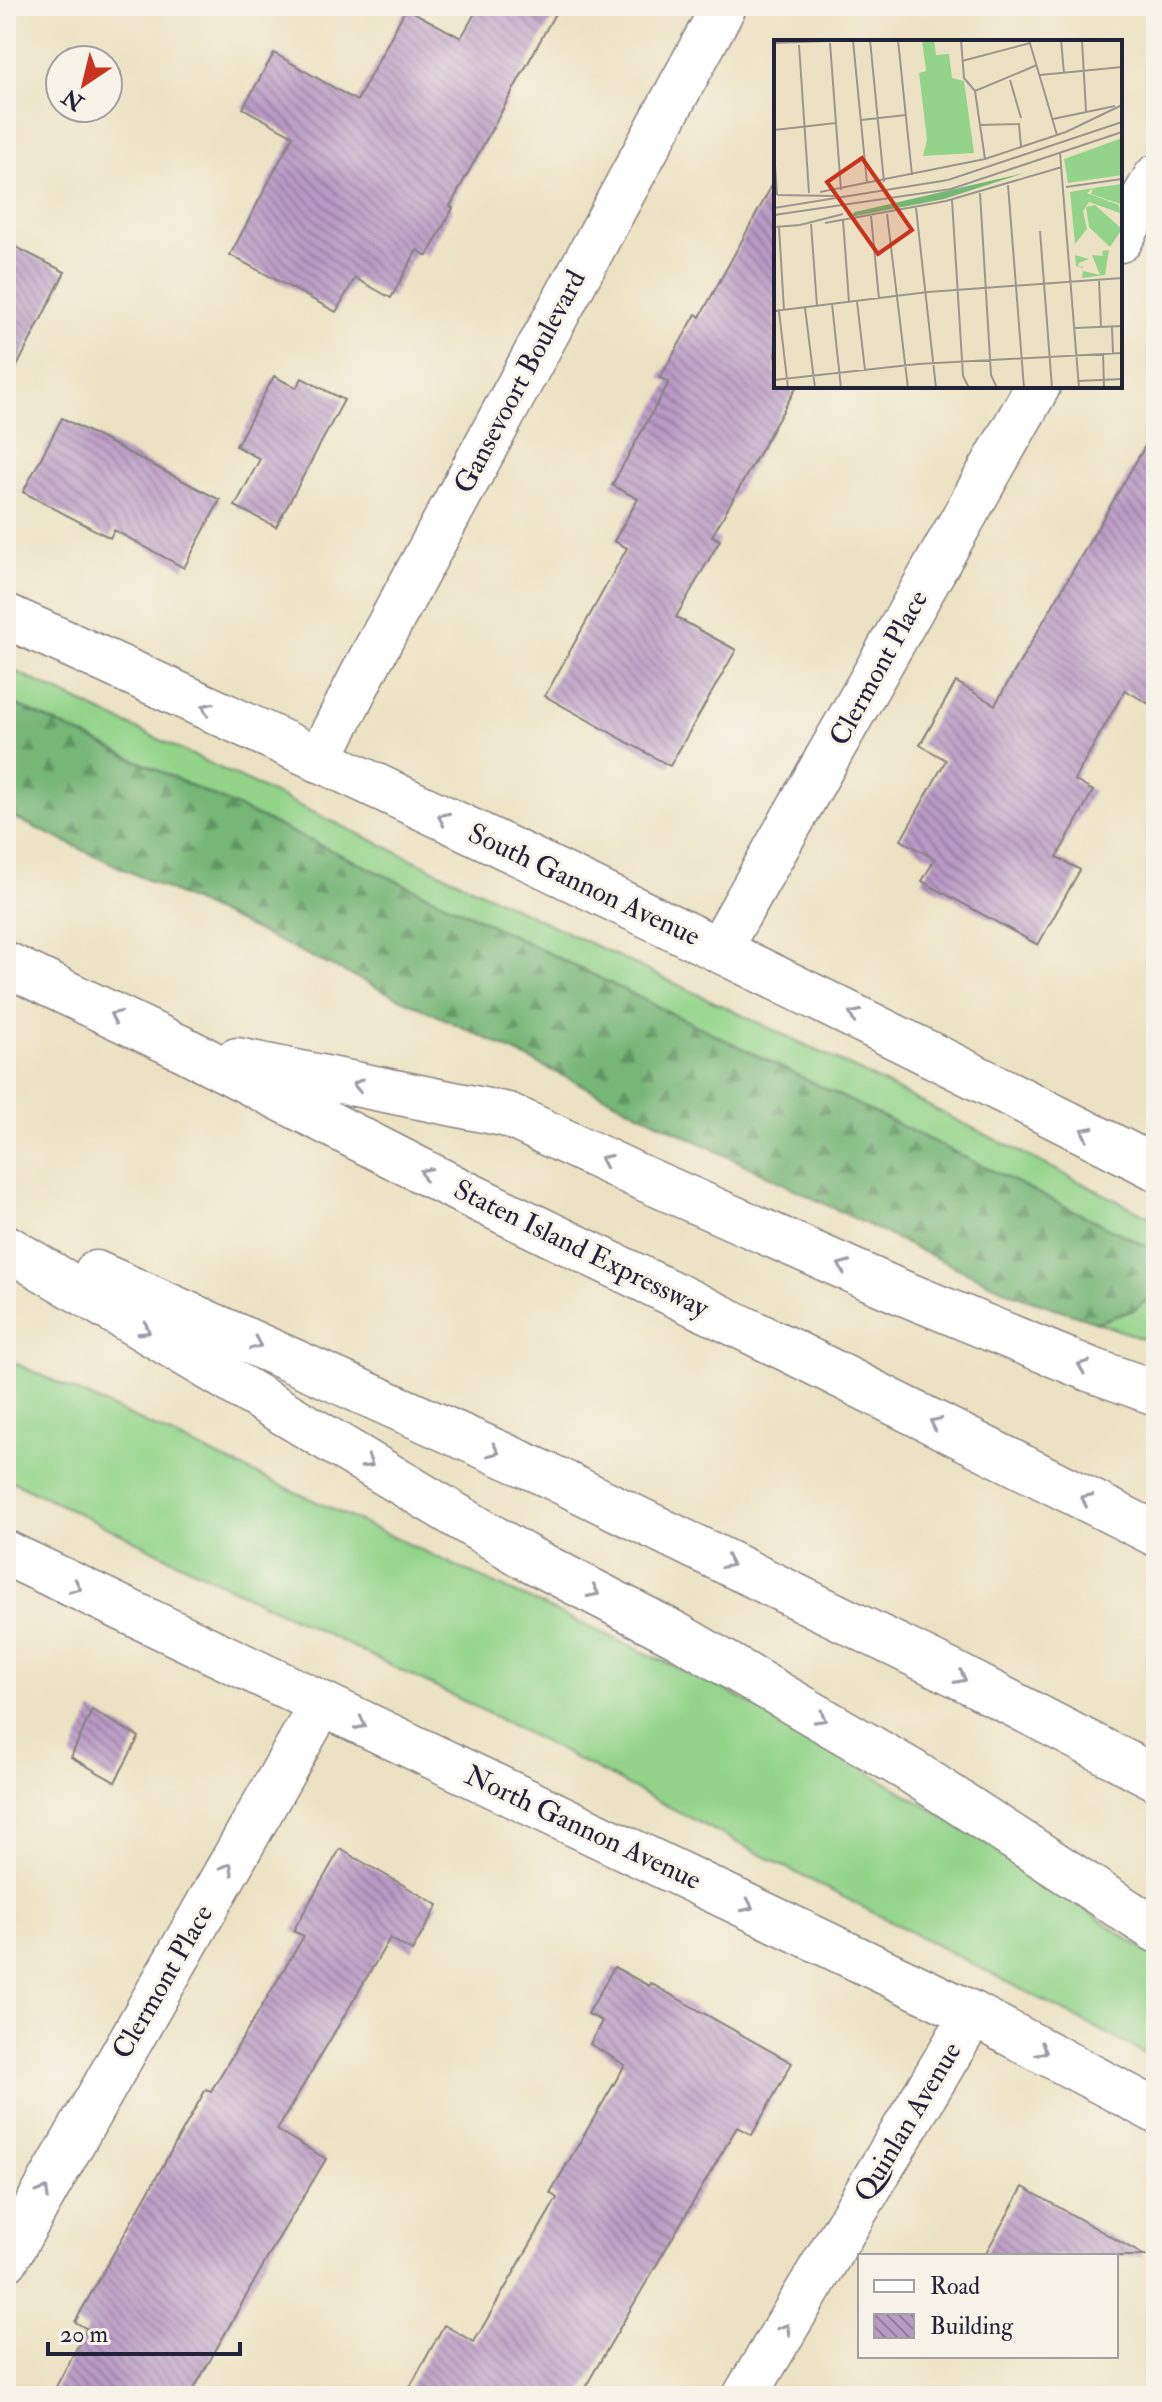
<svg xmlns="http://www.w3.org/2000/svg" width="1162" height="2402" font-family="'IM FELL Double Pica',serif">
<defs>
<pattern id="forest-firs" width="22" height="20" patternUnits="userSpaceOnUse" patternTransform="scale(2)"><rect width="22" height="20" fill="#76b676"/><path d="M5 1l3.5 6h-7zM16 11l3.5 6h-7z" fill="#609462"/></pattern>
<pattern id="building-back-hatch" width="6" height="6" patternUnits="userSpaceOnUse" patternTransform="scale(2)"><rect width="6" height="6" fill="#b99ac4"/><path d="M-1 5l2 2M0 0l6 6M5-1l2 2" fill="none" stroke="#967da0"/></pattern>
</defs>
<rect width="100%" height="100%" fill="#f7f3e8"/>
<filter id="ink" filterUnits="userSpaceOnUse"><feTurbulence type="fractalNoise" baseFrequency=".0125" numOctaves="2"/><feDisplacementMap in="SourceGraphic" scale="16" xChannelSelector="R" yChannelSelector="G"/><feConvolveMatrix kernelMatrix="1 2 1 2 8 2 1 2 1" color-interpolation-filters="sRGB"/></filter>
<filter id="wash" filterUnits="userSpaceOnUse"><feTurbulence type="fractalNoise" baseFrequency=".006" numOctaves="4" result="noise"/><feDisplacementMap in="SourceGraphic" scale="32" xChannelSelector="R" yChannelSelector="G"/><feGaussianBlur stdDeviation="1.8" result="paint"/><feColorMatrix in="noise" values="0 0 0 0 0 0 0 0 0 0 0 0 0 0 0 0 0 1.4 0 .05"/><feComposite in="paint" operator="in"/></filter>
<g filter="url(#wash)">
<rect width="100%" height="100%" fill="#ece2c3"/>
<!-- grass -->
<g fill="#93d48a" stroke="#5a7b62" stroke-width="2">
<polygon points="6,667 839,1061 1156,1220 1156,1251 473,916 6,700"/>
<polygon points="1156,1293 1156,1344 1097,1322 1134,1310"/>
<polygon points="6,1359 726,1690 836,1752 1000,1851 1156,1958 1156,2059 474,1706 6,1478"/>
</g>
<!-- forest -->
<polygon fill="url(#forest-firs)" stroke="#4c6c58" stroke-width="2" points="6,700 473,916 1156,1251 1156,1293 1134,1310 1097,1322 1016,1295 921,1251 496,1043 6,814"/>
<g id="blocks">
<!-- building -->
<g fill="url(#building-back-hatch)">
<polygon points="479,6 559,6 450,206 453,208 427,256 417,250 391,298 355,278 336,312 230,255 293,136 243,108 274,53 357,101 406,8 461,38"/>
<polygon points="776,178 776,386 797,386 712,536 720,540 676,617 736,650 670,766 545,696 627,548 614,541 638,499 612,485 669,382 660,378 696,314 700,317"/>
<polygon points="6,242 65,272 6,388"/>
<polygon points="274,376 296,388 302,378 344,400 276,527 235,506 260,459 236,446"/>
<polygon points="62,418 220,500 184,568 114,530 110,538 23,492"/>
<polygon points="1156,427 1156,708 1125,690 1074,780 1093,791 1057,857 1080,870 1038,945 922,881 935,859 901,840 946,760 920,745 956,682 995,705"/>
<polygon points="92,1710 139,1737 115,1782 71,1757"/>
<polygon points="340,1849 438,1905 412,1951 390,1938 277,2130 326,2159 277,2241 190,2396 51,2396 87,2329 75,2322 206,2089 211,2091 304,1936 293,1931"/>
<polygon points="614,1967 649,1986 650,1983 792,2063 752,2135 737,2127 580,2396 405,2396 444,2325 474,2342 557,2198 550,2193 625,2065 590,2044 602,2021 588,2014"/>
<polygon points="1023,2187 1145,2256 984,2256"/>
</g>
</g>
</g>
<g filter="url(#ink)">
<use href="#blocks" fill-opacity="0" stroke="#87827f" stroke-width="2"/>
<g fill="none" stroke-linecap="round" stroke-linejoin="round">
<defs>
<g id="street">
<polyline points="1120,240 1156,177"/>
<polyline points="319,760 370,660 724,6"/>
<polyline points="719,949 1038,386"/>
<polyline points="6,2260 321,1705"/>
<polyline points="745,2396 973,2014"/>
</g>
<g id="secondary">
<path d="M6,616C394,790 777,975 1156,1168"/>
<polyline points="6,1553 973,2014 1156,2111"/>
</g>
<g id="highway">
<polyline points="6,964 186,1050 457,1189 793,1352 1156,1534"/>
<polyline points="237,1060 508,1115 636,1175 896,1290 1089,1369 1156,1393"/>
<polyline points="6,1247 524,1556 677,1635 911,1771 1156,1930"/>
<polyline points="96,1273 548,1475 955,1674 1156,1778"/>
</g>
</defs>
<!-- street casing -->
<use href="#street" stroke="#87827f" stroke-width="47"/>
<!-- secondary casing -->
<use href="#secondary" stroke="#87827f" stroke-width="47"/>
<!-- highway casing -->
<use href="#highway" stroke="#87827f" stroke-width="47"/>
<!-- street -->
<use href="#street" stroke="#fff" stroke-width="44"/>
<!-- secondary -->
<use href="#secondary" stroke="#fff" stroke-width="44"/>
<!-- highway -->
<use href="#highway" stroke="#fff" stroke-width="44"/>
</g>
<!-- one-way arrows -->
<defs><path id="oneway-chevron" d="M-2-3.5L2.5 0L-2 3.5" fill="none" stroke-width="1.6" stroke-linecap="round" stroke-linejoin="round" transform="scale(2)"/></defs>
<g stroke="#9c9ca7">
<use href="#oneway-chevron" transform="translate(207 708) rotate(-155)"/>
<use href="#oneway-chevron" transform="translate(443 818) rotate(-155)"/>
<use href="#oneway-chevron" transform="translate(854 1015) rotate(-154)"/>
<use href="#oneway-chevron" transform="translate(115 1016) rotate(-154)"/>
<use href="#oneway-chevron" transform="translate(358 1085) rotate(-169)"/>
<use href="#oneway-chevron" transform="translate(1086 1132) rotate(-153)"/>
<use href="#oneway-chevron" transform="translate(605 1160) rotate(-155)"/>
<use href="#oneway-chevron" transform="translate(425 1173) rotate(-153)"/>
<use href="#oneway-chevron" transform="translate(843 1266) rotate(-157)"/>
<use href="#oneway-chevron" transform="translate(145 1330) rotate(31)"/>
<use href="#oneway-chevron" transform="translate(256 1344) rotate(24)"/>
<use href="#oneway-chevron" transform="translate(1083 1366) rotate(-158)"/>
<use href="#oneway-chevron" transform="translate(935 1423) rotate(-154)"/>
<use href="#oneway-chevron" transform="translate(494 1451) rotate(24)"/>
<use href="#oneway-chevron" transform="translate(368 1463) rotate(31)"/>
<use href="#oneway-chevron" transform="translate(1086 1499) rotate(-153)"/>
<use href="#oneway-chevron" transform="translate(728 1563) rotate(26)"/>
<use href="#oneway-chevron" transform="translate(76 1587) rotate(25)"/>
<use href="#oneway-chevron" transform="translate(594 1592) rotate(27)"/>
<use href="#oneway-chevron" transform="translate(961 1678) rotate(27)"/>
<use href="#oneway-chevron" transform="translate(821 1718) rotate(30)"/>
<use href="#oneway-chevron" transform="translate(361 1724) rotate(25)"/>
<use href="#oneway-chevron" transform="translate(228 1868) rotate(-60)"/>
<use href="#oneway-chevron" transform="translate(748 1906) rotate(25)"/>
<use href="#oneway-chevron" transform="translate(1042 2050) rotate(28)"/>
<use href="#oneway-chevron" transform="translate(44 2192) rotate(-60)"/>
<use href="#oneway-chevron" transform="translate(785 2329) rotate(-59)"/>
</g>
</g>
<g text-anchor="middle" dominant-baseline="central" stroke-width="6" stroke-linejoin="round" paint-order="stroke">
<!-- street labels -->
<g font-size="28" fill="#22223b" stroke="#f7f3e8">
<text transform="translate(520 382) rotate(-62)">Gansevoort Boulevard</text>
<text transform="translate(879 668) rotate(-61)">Clermont Place</text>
<text transform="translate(584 885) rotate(25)">South Gannon Avenue</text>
<text transform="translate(581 1249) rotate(26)">Staten Island Expressway</text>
<text transform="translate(583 1828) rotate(25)">North Gannon Avenue</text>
<text transform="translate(163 1982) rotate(-60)">Clermont Place</text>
<text transform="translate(908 2122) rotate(-59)">Quinlan Avenue</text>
</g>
</g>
<!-- overview -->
<g transform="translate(774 40)">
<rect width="348" height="348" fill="#ece2c3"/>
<path d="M348,98V135L294,143L290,119ZM319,148L313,153L345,165L348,184L346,173L315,162L309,171L313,189L301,204L296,152ZM321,165L348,189L336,207L315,187L312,167ZM335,210L331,235L308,238L309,228L302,226L301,215L315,219L305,223L304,226L309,227V231L326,235L318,215L329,216L328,211Z" fill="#93d48a"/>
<path d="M250,133L170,159L76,177L81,172Z" fill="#76b676"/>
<path d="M148,0H160L162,15L175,14L178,38L190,41L200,113L149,116L153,100L145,33L152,31Z" fill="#93d48a"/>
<path d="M348,144L346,164L317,154L319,148Z" fill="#93d48a"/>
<path fill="none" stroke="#9b958d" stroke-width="2" d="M96,0L110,142M124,0L138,135M187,0L190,38L201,51M255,0L283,95M287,0L290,33M308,0L312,71M79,1L93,143M0,3L81,0M56,3L67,150M25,5L35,153M188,21L256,3M266,35L348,27M236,40L247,78M201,51L263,25M201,51L211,119M279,79L341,66M87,80L132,75M206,85L245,84L247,107M0,90L62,83M0,110L3,155M286,113L305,348M234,145L250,348M292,147L348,139M46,152L211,119L292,92L348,65M206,153L217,335L223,348M3,155L61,156M178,160L189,336L195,348M0,168L174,140L348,82M142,168L162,348M113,174L134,348M0,175L177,149L348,92M97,176L105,259M69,180L75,262M51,183L172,161L288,127M37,184L43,266M26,185L69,174M0,187L26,185M5,187L10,270M266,191L278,348M325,240L327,287M83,261L91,330M58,264L67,348M31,268L41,348M0,271L154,252L348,238M5,271L14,348M338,287L339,313M301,288L348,286M329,313L330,348M0,340L144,324L348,313M304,341L348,339"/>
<path fill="#c8321e" fill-opacity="0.15" stroke="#c8321e" stroke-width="4" d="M88,118L138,190L104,214L53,142Z"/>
<rect width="348" height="348" fill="none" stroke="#22223b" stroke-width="4"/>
</g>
<!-- margin -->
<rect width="1162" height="2402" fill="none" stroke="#f7f3e8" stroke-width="32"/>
<!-- legend -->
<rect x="858" y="2254" width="260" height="104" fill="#f7f3e8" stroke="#a29fa3" stroke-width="2"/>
<rect x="874" y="2280" width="40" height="12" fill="#ffffff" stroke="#a29fa3" stroke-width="2"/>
<text x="930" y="2294" font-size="24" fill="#22223b">Road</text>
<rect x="874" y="2314" width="40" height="24" fill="url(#building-back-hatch)" stroke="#a29fa3" stroke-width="2"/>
<text x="930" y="2334" font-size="24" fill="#22223b">Building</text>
<!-- north arrow -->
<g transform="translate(84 84) rotate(215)"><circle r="38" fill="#f7f3e8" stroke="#a29fa3" stroke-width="2"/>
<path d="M0-6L14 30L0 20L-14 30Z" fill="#c8321e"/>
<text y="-12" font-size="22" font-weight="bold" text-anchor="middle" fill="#22223b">N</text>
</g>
<!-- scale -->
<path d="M48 2342v12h192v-12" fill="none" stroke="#22223b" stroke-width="4"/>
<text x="60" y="2342" font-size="24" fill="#22223b" stroke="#f7f3e8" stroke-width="6" paint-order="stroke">20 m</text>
</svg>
